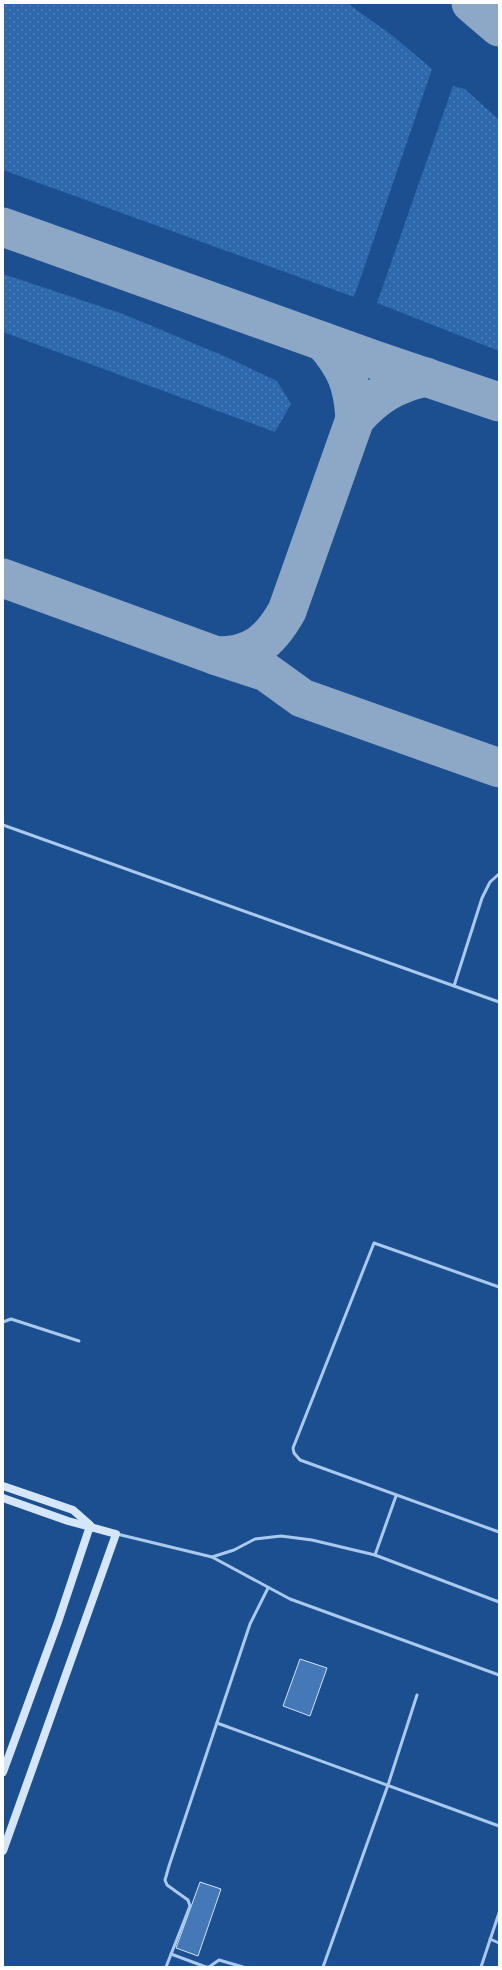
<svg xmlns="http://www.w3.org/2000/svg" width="502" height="1970" font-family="Mulish,sans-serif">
<defs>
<pattern id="grass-dots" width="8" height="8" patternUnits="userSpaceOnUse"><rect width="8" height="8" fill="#2e69ad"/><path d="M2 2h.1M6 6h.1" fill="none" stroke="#4d80b9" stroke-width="1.8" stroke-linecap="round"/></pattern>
</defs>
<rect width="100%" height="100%" fill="#1b4f8f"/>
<!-- grass -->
<g fill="url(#grass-dots)">
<polygon points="3,3 347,3 393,36 432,69 354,297 3,170"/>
<polygon points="453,86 465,89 499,120 499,351 377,303"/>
<polygon points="3,274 123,314 224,356 277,381 291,404 275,432 3,332"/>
</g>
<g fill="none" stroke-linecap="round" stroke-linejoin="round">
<!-- taxiway -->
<g stroke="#8da7c7" stroke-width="39">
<polyline points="471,3 499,27"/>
<polyline points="3,227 375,360 499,402"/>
<path d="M324,342C346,367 353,385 355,419C376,395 395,384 426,377"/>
<polyline points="3,578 217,656 266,672 302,698 499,768"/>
<path d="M217,656C253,656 270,641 287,611L355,419"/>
</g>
</g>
<!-- building -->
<g fill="#4478b7" stroke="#cfe3fa">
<polygon points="300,1659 327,1668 310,1716 283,1706"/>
<polygon points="200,1882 221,1889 198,1956 176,1948"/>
</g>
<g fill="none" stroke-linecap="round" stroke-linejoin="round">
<!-- lane -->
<g stroke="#a9c9ee" stroke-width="3">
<polyline points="3,825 499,1002"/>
<polyline points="454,986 482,898 490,882 499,874"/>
<polyline points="499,1287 374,1243 293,1448 294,1453 300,1460 499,1532"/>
<polyline points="3,1322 11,1319 79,1341"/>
<polyline points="117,1534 212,1557 234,1550 255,1539 281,1536 312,1540 375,1555 499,1602"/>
<polyline points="375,1555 396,1496"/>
<polyline points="212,1557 290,1599 499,1675"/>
<polyline points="217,1723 499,1826"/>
<polyline points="490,1939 499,1943"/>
<polyline points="171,1954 206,1967 209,1967 219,1960 243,1967"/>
<polyline points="166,1967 190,1906 188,1900 167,1885 165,1880 169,1866 250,1624 268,1588"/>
<polyline points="323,1967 388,1785 417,1695"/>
<polyline points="481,1967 499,1913"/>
</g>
<!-- secondary -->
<g stroke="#d6e6fa" stroke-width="8">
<polyline points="3,1486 73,1510 90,1525"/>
<polyline points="3,1498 68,1521 116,1534 3,1851"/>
<polyline points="3,1772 58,1622 90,1526"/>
</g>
</g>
<!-- border -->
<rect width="502" height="1970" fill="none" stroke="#ffffff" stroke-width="8"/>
</svg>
